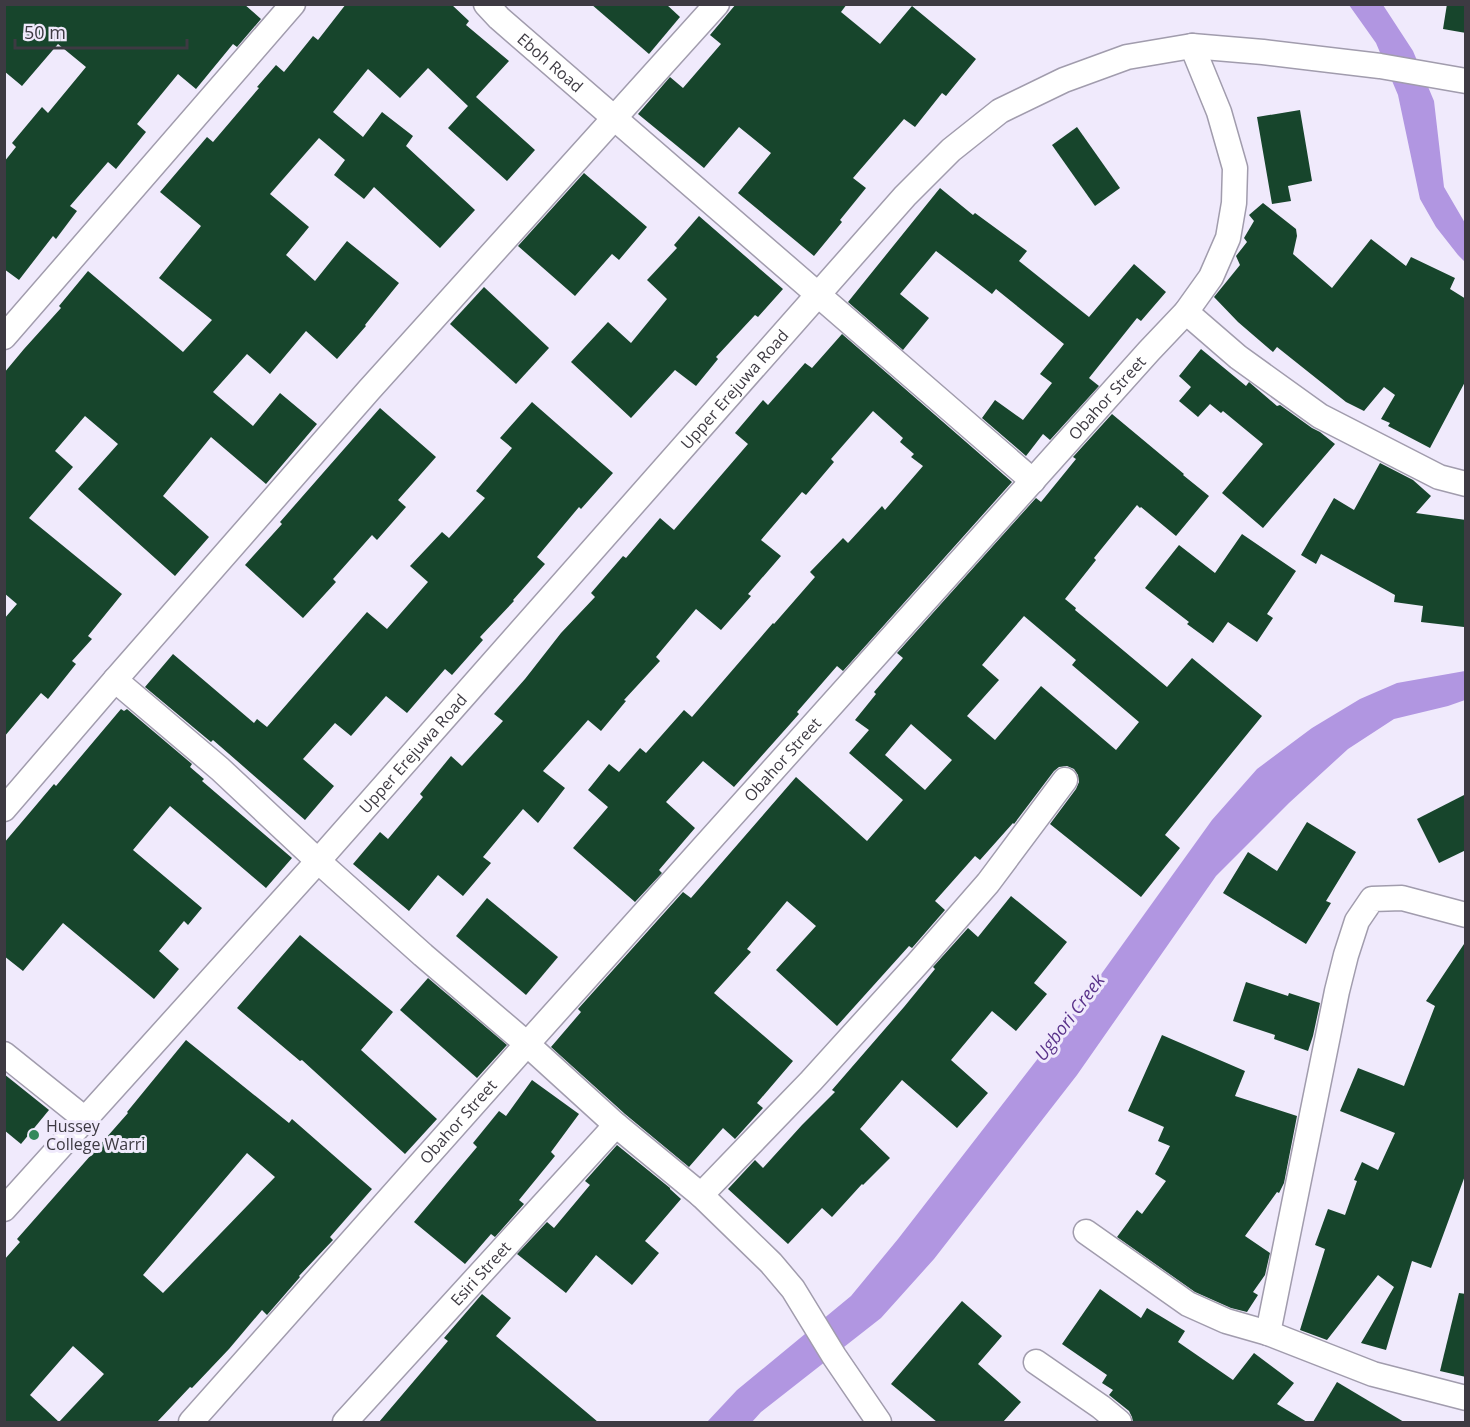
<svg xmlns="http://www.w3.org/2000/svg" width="1470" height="1427" font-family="'Open Sans',sans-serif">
<rect width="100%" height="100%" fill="#f0eafc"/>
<!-- water -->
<g fill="#b196e1">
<polygon points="1349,5 1383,5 1413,51 1434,101 1444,187 1465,223 1465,262 1458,255 1436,227 1420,199 1398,95 1376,43"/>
<polygon points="1465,671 1465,700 1448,706 1394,719 1348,749 1289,803 1216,876 1077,1075 934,1259 881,1318 761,1412 752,1422 707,1422 737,1390 851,1296 898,1239 1074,1012 1212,820 1257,769 1312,728 1360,699 1397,683"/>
</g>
<!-- building -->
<g fill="#17452c" fill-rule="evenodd">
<polygon points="4,4 244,4 261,19 237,47 233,44 196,89 178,74 137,124 146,132 116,169 108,162 70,206 77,211 56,239 53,236 19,280 4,269 4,162 16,147 12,143 42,107 48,113 86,67 58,44 22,86 4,71"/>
<polygon points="346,4 451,4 469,21 466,25 509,61 476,97 535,150 507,181 448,128 468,106 428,68 400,98 368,69 333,112 363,137 382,112 413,136 406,146 475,210 440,248 374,187 364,199 334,175 345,160 319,138 270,194 309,227 286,255 315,281 347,241 399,283 365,325 366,326 337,359 306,331 270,374 247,354 213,392 253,426 280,393 317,424 266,484 211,437 163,496 209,537 175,576 78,489 118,444 85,416 55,451 73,467 29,518 122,594 88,636 92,639 72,661 76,664 48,699 41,693 4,737 4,619 17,604 4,593 4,373 24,349 61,308 59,306 88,271 183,352 212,320 159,278 201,226 160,192 207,137 213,142 259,88 257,87 276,65 284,72 313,36 318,40"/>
<polygon points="591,4 666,4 680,17 649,54"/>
<polygon points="736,4 847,4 841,12 880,44 912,6 976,59 946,96 942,93 915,127 904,119 853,178 866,188 840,220 842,222 814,256 738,193 771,153 739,127 704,168 638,114 670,77 683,88 721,44 710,35"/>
<polygon points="1447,4 1466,4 1466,33 1443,29"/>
<polygon points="1300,110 1312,181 1288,186 1291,201 1272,204 1257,117"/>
<polygon points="1077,127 1120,188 1095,206 1052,145"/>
<polygon points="584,173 647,227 619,260 612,254 575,296 518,246"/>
<polygon points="940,188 973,215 975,213 1027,251 1019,261 1089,317 1134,264 1166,292 1141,321 1137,318 1089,378 1099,386 1050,440 1043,434 1026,456 982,418 995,400 1023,420 1052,383 1040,374 1064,344 996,289 992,294 936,251 900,294 929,318 903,350 848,302"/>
<polygon points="1263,203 1296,229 1297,236 1293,254 1332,288 1371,239 1406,266 1411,257 1455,278 1450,289 1466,299 1466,380 1430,448 1388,426 1390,423 1381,419 1395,395 1384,387 1364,411 1346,402 1277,347 1273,352 1238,322 1214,297 1240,265 1236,256 1247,242 1244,238 1254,221 1249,215"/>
<polygon points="699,216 783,289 758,317 755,315 716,357 718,359 696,386 675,370 631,418 571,362 608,322 631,343 667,299 647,280 677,248 674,245"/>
<polygon points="484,287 549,348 516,384 450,324"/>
<polygon points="842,334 1012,482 843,671 837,666 797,712 799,714 734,787 703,761 666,802 695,828 659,870 662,873 635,902 573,848 608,807 588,790 609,764 619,772 640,748 646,753 684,710 692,717 773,623 774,624 815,577 810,572 843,538 848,543 882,506 885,510 923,466 911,457 914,454 900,442 903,438 873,411 831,459 834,462 806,495 802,492 761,540 781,556 748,594 751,596 721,630 696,609 656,657 660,661 624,700 626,701 601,731 588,720 543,771 565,788 538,823 523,809 483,857 491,863 463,896 438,875 409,911 353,864 380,832 388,839 423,797 420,794 451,756 462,766 503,721 494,714 525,679 561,633 595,597 591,593 623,556 626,558 660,518 674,530 748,444 735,433 763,400 768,405 805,363 812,368"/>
<polygon points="1201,349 1246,386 1249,382 1277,406 1280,405 1312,428 1320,432 1335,444 1263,528 1222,493 1263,444 1223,411 1221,413 1210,404 1198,417 1179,401 1191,387 1179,376"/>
<polygon points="532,402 613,473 581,509 579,507 537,557 545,564 513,600 514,601 480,637 483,640 452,675 445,669 407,713 386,696 351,736 335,723 303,759 334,786 305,820 213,740 211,742 145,687 173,654 254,723 257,719 267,727 367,612 387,629 428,582 410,566 442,532 449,538 485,498 476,491 512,448 500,438"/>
<polygon points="380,408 436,457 398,500 406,507 377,540 372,535 333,579 336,582 303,618 245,565 282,524 280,522"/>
<path d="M1112,414L1184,474L1183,475L1209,496L1176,536L1141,507L1140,508L1137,505L1094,558L1096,560L1065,599L1076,608L1075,610L1167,687L1192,658L1262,716L1165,835L1180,848L1141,897L1050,824L1076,789L1079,782L1078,775L1074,769L1067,766L1059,767L1054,771L1014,824L1013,823L980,860L975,856L935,901L945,910L912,948L909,946L837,1026L776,970L816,926L787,901L747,949L751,952L714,993L793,1061L757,1103L763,1108L735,1139L723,1128L689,1167L625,1114L551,1047L581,1012L578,1009L683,892L691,898L796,777L867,841L903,800L849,753L869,730L855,720L876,694L874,692L903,658L897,653L1036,498L1041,502L1076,459L1073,457ZM1024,616L1076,660L1072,665L1139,722L1116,750L1041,686L995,740L967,716L999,680L982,665ZM911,724L952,760L925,790L885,755Z"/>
<polygon points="1380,463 1413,480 1431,496 1416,513 1466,520 1466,611 1464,627 1421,622 1423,606 1394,602 1395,595 1321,554 1316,564 1301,555 1334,498 1354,510"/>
<polygon points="1242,534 1296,571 1267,614 1273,618 1257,642 1228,622 1213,643 1187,624 1189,622 1145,588 1179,545 1215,573"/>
<polygon points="121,709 124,711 127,709 192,764 190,767 204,779 202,781 292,858 266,888 170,806 133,850 202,908 188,925 184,921 159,951 179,969 154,999 63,923 23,971 4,956 4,843 54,784 56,786"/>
<polygon points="1466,794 1466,850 1439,863 1417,819"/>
<polygon points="1307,822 1356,852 1326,901 1331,903 1306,944 1223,893 1248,852 1277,871"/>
<polygon points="1011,896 1067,942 1034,983 1047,994 1016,1031 992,1011 951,1060 988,1093 957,1128 902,1080 860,1129 890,1158 863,1185 862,1184 832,1217 822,1208 788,1244 728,1189 755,1160 763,1168 802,1125 835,1092 832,1090 904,1007 935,969 933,967 968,928 978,937"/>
<polygon points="487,898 558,957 526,995 456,936"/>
<polygon points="300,935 393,1012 361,1050 437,1119 405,1154 302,1060 300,1061 237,1008"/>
<polygon points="1466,941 1466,1173 1431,1268 1412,1261 1386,1350 1361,1343 1394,1287 1378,1275 1327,1340 1300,1330 1325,1249 1315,1245 1328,1209 1345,1215 1357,1181 1354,1180 1362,1162 1378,1170 1395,1133 1340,1111 1358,1068 1404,1086 1435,1006 1426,1001"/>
<polygon points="428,978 507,1045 477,1078 400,1010"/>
<polygon points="1246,982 1288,996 1289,993 1320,1003 1313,1036 1308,1051 1274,1039 1275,1035 1233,1021"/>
<polygon points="1162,1035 1245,1071 1235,1096 1297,1116 1284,1183 1279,1193 1277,1192 1245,1236 1270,1253 1265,1275 1253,1292 1258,1295 1247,1312 1231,1308 1195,1292 1117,1237 1137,1210 1142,1214 1166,1181 1155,1174 1170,1146 1158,1141 1164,1127 1128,1111"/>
<path d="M186,1040L289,1123L292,1119L372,1189L330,1237L333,1240L299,1276L300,1277L267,1315L262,1310L229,1349L192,1388L190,1387L157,1422H4V1260L20,1242L17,1239L128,1113L127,1112ZM247,1153L275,1177L163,1293L143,1275ZM73,1346L104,1374L59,1422L30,1395Z"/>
<polygon points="4,1074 49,1110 21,1144 4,1130"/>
<polygon points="532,1080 579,1114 551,1152 555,1156 519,1200 524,1204 495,1237 491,1234 465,1264 414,1222 477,1147 473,1143 499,1111 506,1116"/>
<polygon points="617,1145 670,1188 670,1189 681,1199 645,1241 659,1253 632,1285 596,1255 566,1293 517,1254 547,1222 554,1228 590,1185 585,1181"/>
<polygon points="1100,1289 1141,1318 1147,1308 1185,1331 1178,1342 1233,1380 1254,1353 1294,1383 1277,1404 1307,1422 1133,1422 1132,1417 1129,1411 1109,1395 1113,1390 1102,1383 1107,1375 1062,1344"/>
<polygon points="1459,1293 1466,1294 1466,1377 1440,1371"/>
<polygon points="482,1294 511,1318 496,1336 598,1422 379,1422 448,1341 444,1338"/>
<polygon points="962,1301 1002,1336 978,1364 1021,1402 1003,1422 937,1422 891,1384"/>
<polygon points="1337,1382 1404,1422 1313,1422"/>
</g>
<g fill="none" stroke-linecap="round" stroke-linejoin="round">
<defs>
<g id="minor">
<path id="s1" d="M486,4L499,18L1033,481"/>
<polyline points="1186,312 1238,357 1320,416 1439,477 1466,484"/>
<polyline points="4,337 293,4"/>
<polyline points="115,680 220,769 318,861 423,955 527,1044 616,1125 701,1195 771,1263 793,1289 834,1356 879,1422"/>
<polyline points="4,809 115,680 369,390 717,4"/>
<polyline points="4,1054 85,1119"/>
<polyline points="701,1195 811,1081 918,963 988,883 1065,780"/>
<path id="s2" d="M4,1209L318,861L905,196L951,150L1000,111L1064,80L1127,57L1192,46L1263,52L1380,66L1466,81"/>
<polyline points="1086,1232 1188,1304 1226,1321 1268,1333 1373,1374 1466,1398"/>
<polyline points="1268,1333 1337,991 1346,955 1357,921 1372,899 1402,898 1466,915"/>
<polyline points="1036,1362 1101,1407 1119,1422"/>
<path id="s3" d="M191,1422L527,1044L1149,351L1186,312L1211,277L1228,238L1234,203L1235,168L1219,112L1192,46"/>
<path id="s4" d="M345,1422L616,1125"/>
</g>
</defs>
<!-- minor casing -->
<use href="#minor" stroke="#a19cad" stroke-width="27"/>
<!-- minor -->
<use href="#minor" stroke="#fff" stroke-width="24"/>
</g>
<!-- markers -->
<circle fill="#34885b" stroke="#f0eafc" stroke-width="2" cx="34" cy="1135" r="6"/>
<g text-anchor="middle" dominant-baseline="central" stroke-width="6" stroke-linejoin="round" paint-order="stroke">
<!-- street labels -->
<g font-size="16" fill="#3d3a42" stroke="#f0eafc">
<text stroke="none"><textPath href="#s1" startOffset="87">Eboh Road</textPath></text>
<text stroke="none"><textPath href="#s2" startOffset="1098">Upper Erejuwa Road</textPath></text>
<text stroke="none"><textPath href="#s3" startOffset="1374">Obahor Street</textPath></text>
<text stroke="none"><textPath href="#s2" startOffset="612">Upper Erejuwa Road</textPath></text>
<text stroke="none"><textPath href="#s3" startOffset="888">Obahor Street</textPath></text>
<text stroke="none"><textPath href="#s3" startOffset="402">Obahor Street</textPath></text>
<text stroke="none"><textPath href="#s4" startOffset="201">Esiri Street</textPath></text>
</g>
<!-- poi labels -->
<g font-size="16" fill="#3d3a42" stroke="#f0eafc" text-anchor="start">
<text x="46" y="1126">Hussey<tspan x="46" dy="18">College Warri</tspan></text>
</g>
<!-- water labels -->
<g font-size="18" font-style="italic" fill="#59328a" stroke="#f0eafc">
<text transform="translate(1069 1017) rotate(-53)">Ugbori Creek</text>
</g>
</g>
<!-- border -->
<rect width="1470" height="1427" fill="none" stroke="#3d3a42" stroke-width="12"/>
<!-- scale -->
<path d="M15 39v9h172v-9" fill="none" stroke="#3d3a42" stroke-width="3"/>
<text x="24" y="39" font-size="18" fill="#3d3a42" stroke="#f0eafc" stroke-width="4.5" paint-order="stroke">50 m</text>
</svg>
